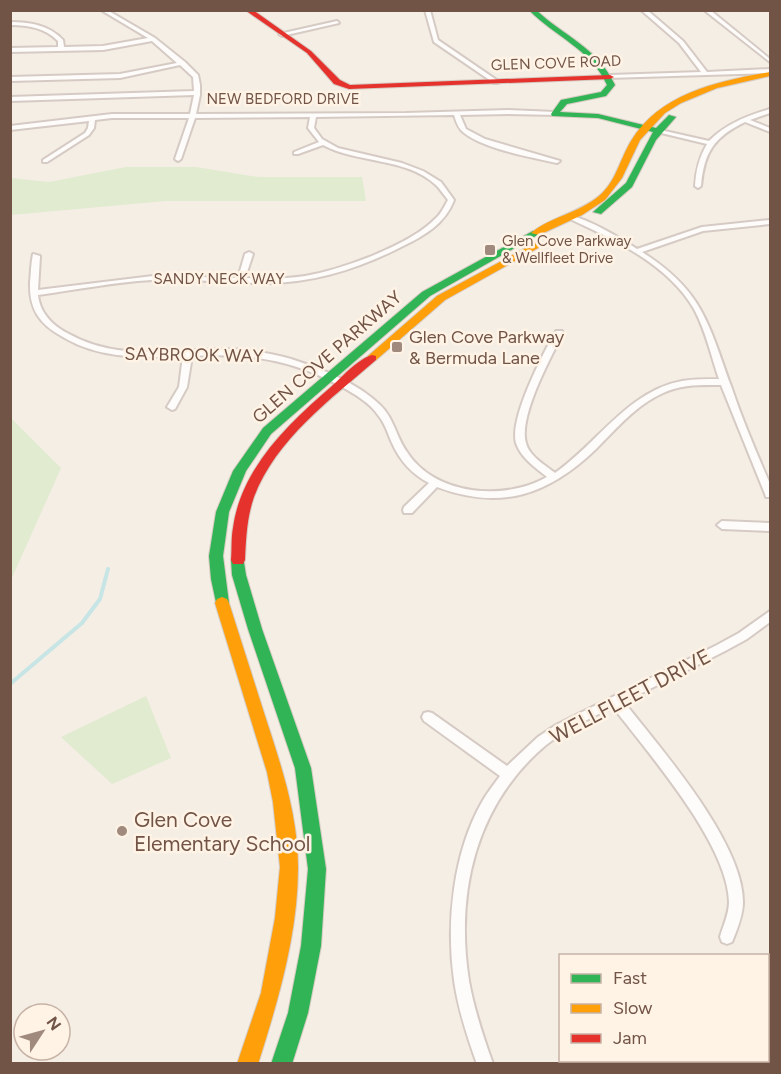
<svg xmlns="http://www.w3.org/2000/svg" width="781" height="1074" font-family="Figtree,sans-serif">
<rect width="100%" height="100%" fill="#f5eee5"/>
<!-- green -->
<g fill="#e1ebd0">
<polygon points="126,167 196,167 258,177 362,177 366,201 166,201 11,215 11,178 49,182"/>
<polygon points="11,418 61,468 11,580"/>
<polygon points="146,696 171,758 112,784 61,737"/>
</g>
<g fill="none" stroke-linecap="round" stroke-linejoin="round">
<!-- stream -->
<polyline stroke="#c7e5e5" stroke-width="4" points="10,684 82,623 100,599 108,569"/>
<defs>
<g id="street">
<path d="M101,10H107L155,38L185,62L198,75L200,85V95L196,114L406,113L508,110L555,112L557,113V115L508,114L460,115L466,129L485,139L560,161L557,163C531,157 483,149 463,132C458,128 456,121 454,115L316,117L314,128L322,139L338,148L402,163L423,171L441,182L454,200C445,224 424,236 401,247C360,268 317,282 270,283C231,284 191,278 152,280C114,282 76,290 38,295C40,313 52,325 67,333C117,361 165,350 219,349C244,349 268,352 291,359C322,369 356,382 380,405C394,418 396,437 407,452C435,496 505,501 547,477C536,468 521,458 516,443C509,419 543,353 556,331H562L563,333C551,357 518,417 526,443C529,456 545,465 555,473C598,443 628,391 682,381C694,379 707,379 719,379C711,356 706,331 694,309C668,264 613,239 568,218V216C582,215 624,240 637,249L702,227L770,220V224L703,231L642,252C703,291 708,323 731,386C742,419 756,452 770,484V497H766L765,494L721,385C701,385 682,384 663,393C636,405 616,429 596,449C548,495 501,511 437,487L412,513H404L403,510L404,507L429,483C412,474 400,461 392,443C388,434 385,423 378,415C370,403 355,394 342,387C292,359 248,353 192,356L187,387L175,409L172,410L167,407L179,387L183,356C141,358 100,359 63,337C39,324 29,309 30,282C31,273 31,263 33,254L40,256L38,290L153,276L238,278L245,254L249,252L253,254L245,278C265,279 285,279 305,276C341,270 410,245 435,219C441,214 444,207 448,200C444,195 440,189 436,185C406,157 358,164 323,145L298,154H294V152L319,142L308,128L310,117L195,118L181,159L178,161L175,159L189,118H112L95,120L94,128L89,135L47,162H43V160L85,133L88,128L89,121L10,130V126L112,114H190L194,95L10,101V97L194,91L193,77L180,65L120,78L10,81V77L120,74L177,63L152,41L103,50L10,52V48L58,47V41C45,28 29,25 10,25V22C30,22 49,25 63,40L64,47L103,46L148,38Z"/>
<polygon points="425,10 430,10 438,40 498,81 498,83 494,83 434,42"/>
<polygon points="641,10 647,10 683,41 707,72 770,69 770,73 608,78 607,77 610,75 701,72 679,43"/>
<polygon points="704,10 710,10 770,59 770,62"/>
<polygon points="337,21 339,23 282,36 279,34"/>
<path d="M770,109V113L750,120L770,128V132L745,122C714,137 704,152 701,186L698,188L695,186C696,170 699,158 707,144L653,131L656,129L709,141C726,124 747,116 770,109Z"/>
<polygon points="722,521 770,523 770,531 722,529 717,525"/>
<path d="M770,611V622L747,639L725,651L624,702C661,749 743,842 743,902C743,915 737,930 732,942L727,944L722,942L720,937C723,926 729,914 729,902C728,844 648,753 613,707C591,718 566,729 546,745C476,804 455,892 469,981C474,1009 483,1036 493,1064H477C467,1036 458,1009 454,980C446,923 453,853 482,802C487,793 494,784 500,776L424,721L422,717L424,713L428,712L432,713L507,766L538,737L556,725L717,645L739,633Z"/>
</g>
<g id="fast">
<path d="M529,10H536C565,37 597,47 615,85L606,96L567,104L560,112L598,114L656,128L669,115L676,117L656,140L632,187L601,214L593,212L626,183L653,132L598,118L552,116L551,114L561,100L601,92L607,85C591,49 555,37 529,10Z"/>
<polygon points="533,231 541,233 430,296 271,434 246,471 229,512 223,556 229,603 227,607 217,607 211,579 209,556 216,512 233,471 263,428 422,292"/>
<polygon points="238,555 243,556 246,575 262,629 311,768 326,869 321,946 308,1013 292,1064 271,1064 288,1013 301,946 308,869 295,768 248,629 232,575 231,560 233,556"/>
</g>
<g id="slow">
<path d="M770,72V76L717,88L681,103L665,113L640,140L622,178L605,200L582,215L539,235L531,233C550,217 579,213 599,196C616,182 620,159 631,141C660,93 719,81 770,72Z"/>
<polygon points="535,243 540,246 538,248 445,300 376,360 368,360 368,356 437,296"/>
<path d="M222,597L227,599L229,603C241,641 253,678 265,716C281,765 298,815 298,867C298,934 278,1001 258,1064H237L261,993L275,918L280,867L273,802L267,772L215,603L217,599Z"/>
</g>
<g id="jam">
<polygon points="245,10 253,10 311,51 340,80 350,85 610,75 614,77 610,79 349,89 334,84 307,53"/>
<path d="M372,355L376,356V360C331,399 276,439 254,497C247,517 246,538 245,560L243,564H233L231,560C232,549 231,538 233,528C241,468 289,423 332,386C343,376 358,359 372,355Z"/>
</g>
</defs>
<!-- street casing -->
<use href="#street" stroke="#d6cbc4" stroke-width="4"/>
<!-- fast casing -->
<use href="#fast" stroke="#d6cbc2" stroke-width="2"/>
<!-- slow casing -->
<use href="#slow" stroke="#d6cbc2" stroke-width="2"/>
<!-- jam casing -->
<use href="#jam" stroke="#d6cbc2" stroke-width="2"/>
<!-- street -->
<use href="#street" fill="#fefcfb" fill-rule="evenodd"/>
<!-- fast -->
<use href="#fast" fill="#30b455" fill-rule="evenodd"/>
<!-- slow -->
<use href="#slow" fill="#ff9f0a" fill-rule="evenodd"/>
<!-- jam -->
<use href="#jam" fill="#e5322d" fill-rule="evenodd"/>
</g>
<!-- markers -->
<g fill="#a08a7e" stroke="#fff3e5" stroke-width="2">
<rect x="484" y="244" width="12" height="12" rx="3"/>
<rect x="391" y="341" width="12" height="12" rx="3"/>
<circle cx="122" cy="831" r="6"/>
</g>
<g text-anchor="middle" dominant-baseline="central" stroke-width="5" stroke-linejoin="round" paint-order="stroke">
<!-- far-street labels -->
<g font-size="15" fill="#725447" stroke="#fff3e5">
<text transform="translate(556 63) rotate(-2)">GLEN COVE ROAD</text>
<text x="283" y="99">NEW BEDFORD DRIVE</text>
<text x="219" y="279">SANDY NECK WAY</text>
</g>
<!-- far-poi labels -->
<g font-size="15" fill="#725447" stroke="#fff3e5" text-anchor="start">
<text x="502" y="241">Glen Cove Parkway<tspan x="502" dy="17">&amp; Wellfleet Drive</tspan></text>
</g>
<!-- poi labels -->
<g font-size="18" fill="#725447" stroke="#fff3e5" text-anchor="start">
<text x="409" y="337">Glen Cove Parkway<tspan x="409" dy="21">&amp; Bermuda Lane</tspan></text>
</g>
<!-- street labels -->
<g font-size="18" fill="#725447" stroke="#fff3e5">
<text transform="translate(194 355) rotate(1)">SAYBROOK WAY</text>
<text transform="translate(327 357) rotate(-41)">GLEN COVE PARKWAY</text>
</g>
<!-- near-street labels -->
<g font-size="21" fill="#725447" stroke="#fff3e5">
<text transform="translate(630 696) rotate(-28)">WELLFLEET DRIVE</text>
</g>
<!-- near-poi labels -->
<g font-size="21" fill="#725447" stroke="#fff3e5" text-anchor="start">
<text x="134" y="819">Glen Cove<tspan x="134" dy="24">Elementary School</tspan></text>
</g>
</g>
<!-- border -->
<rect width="781" height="1074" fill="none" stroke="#725447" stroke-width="24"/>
<!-- legend -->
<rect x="559" y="954" width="210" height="108" fill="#fff3e5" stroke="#c7b3a6" stroke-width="1.5"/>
<rect x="571" y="974" width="30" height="9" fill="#30b455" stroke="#c7b3a6" stroke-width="1.5"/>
<text x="613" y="984" font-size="18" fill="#725447">Fast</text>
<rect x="571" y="1004" width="30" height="9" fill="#ff9f0a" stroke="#c7b3a6" stroke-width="1.5"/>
<text x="613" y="1014" font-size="18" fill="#725447">Slow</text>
<rect x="571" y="1034" width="30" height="9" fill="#e5322d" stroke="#c7b3a6" stroke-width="1.5"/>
<text x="613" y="1044" font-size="18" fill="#725447">Jam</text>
<!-- north arrow -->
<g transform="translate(42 1032) rotate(54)"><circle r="28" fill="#fff3e5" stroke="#c7b3a6" stroke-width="1.5"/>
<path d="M0-4.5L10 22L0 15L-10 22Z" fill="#a08a7e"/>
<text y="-9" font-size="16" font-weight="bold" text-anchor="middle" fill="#725447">N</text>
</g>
</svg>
